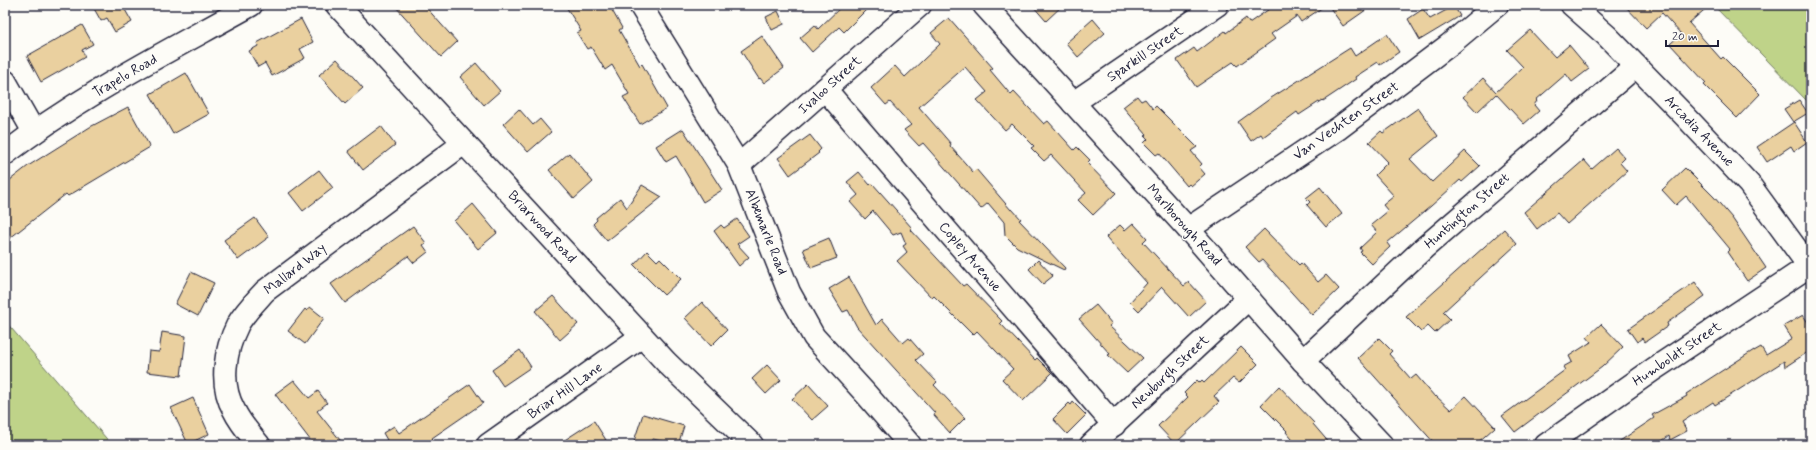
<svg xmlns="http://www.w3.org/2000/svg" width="1816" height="450" font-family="Mynerve,sans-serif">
<rect width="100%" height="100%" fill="#fdfcf7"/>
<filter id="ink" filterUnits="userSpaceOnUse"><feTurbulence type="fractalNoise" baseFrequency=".025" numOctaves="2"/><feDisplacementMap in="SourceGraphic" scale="8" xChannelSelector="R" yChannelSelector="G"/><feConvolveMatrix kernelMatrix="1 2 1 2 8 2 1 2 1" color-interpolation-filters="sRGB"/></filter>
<g filter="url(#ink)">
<!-- green -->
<g fill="#bfd389" stroke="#707a62">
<polygon points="1713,5 1811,5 1811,105"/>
<polygon points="5,321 112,445 5,445"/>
</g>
<!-- building -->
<g fill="#ead09f" stroke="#22223b">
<polygon points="92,5 130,5 124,8 132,22 115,32 107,18 101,21"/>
<polygon points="394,5 424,5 457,42 441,57"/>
<polygon points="565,5 609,5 622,28 619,30 640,66 642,64 667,108 640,124 623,97 629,94 612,65 605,70 591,47 587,49 577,33 581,31"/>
<polygon points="843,5 871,5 844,32 839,27 812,52 800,38 815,25 818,29"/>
<polygon points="1032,5 1063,5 1046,21"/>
<polygon points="1275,5 1326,5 1301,22 1297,16 1271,34 1275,39 1237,66 1233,62 1196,87 1177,60 1194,48 1197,52 1225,31 1226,33 1246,18 1249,23"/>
<polygon points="1328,5 1373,5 1343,26"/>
<polygon points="1624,5 1710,5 1689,23 1721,59 1723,57 1760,94 1737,118 1704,85 1706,83 1670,44 1681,34 1662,13 1646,28"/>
<polygon points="1454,6 1460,16 1420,40 1408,19 1423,9 1430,19"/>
<polygon points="778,11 784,24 772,30 766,17"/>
<polygon points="949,18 993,68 990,70 1011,95 1014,92 1044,124 1048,121 1074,150 1077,147 1090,160 1087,163 1116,193 1093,215 1078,200 1086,193 1051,155 1044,161 1031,148 1034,146 1012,124 1005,130 977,100 987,92 965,67 919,107 951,144 950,146 973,172 976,169 1011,210 1012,209 1021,219 1019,220 1065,268 1064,270 1017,247 1005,235 1004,222 988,203 981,209 923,143 919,146 904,130 911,125 890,102 886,105 871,88 895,66 905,77 940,44 931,33"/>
<polygon points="301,19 313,42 300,49 305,58 272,76 265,63 258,67 249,51 258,46 257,43"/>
<polygon points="1093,19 1105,33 1078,57 1066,43"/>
<polygon points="82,25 93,44 82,50 85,57 41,82 27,56"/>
<polygon points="1530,30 1555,57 1569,45 1589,69 1572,82 1566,74 1536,100 1537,101 1534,105 1539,111 1524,124 1496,94 1477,112 1463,97 1483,78 1496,92 1523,67 1507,50"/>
<polygon points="1387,34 1399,52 1380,65 1378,62 1355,77 1356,79 1323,101 1322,100 1299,115 1297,112 1263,137 1261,134 1251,141 1238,122 1271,98 1350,48 1355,56"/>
<polygon points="762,36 784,68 764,83 760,78 759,79 741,51"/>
<polygon points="337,59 363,88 345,104 319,75"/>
<polygon points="476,63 500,91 484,105 460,77"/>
<polygon points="186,73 209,114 173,134 150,94"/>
<polygon points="1137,96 1141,101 1145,99 1153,109 1156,106 1197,147 1191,151 1202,164 1199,167 1205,174 1191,186 1189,184 1187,186 1159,153 1156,155 1144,143 1148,139 1145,136 1147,135 1123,107"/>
<polygon points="1799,100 1808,113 1793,122 1784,109"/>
<polygon points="128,107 150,147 68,196 66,194 5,242 5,184 28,166 90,127"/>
<polygon points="1418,108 1438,136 1410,159 1432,182 1465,151 1480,166 1462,182 1460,180 1431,206 1387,243 1390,247 1372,264 1360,252 1362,251 1360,248 1377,232 1371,225 1388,211 1383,205 1394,196 1375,175 1388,162 1369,142 1381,131 1383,133"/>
<polygon points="519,109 533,125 540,119 551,132 528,152 503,124"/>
<polygon points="1794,122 1807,142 1794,151 1791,146 1767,162 1757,147"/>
<polygon points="381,126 395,145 363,170 348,151"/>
<polygon points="683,129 722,190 703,202 676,156 666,162 656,146"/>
<polygon points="810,135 821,149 818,152 819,153 790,175 778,158"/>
<polygon points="1616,148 1625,158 1620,163 1627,171 1567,224 1557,213 1537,229 1524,212 1584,160 1592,169"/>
<polygon points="569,153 593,182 574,199 549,170"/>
<polygon points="1685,168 1714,197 1732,218 1766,268 1747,281 1727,252 1730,249 1686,196 1676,205 1662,190"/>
<polygon points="319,170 333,188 303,211 289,193"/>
<polygon points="859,172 870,185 872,183 912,228 910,229 963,286 966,284 1002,321 1000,323 1035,360 1037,358 1052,373 1023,401 1002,379 1013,369 977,331 973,335 934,296 932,298 897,261 907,252 903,246 906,244 901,232 893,235 873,211 865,219 850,202 858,195 847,182"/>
<polygon points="642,185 662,197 607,241 593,224 597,220 596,218 620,198 627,208"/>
<polygon points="1320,187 1342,214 1326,227 1307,205 1310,202 1306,198"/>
<polygon points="473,204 497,233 478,249 454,221"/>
<polygon points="255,218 269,237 238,260 224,240"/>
<polygon points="737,219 749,236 737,244 749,257 739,266 714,231 721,225 724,228"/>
<polygon points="1133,223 1147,238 1143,242 1184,286 1189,282 1206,301 1189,317 1162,287 1139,311 1130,302 1147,283 1106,237 1120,225 1125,230"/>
<polygon points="413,226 426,243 423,245 428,252 414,263 408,256 345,303 331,284"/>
<polygon points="1264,229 1299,265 1301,263 1318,282 1326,275 1339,289 1312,315 1262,260 1259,262 1245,247"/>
<polygon points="1504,229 1517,244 1443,312 1450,319 1435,333 1428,326 1421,332 1406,317"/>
<polygon points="829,238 837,258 811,268 803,249"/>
<polygon points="647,251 657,261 660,258 681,279 664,295 634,265"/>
<polygon points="1038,260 1053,276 1043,284 1029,269"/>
<polygon points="191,272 214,283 198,316 175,304"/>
<polygon points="849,277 876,325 882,319 903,343 909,338 923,354 916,360 937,382 934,385 965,418 950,433 934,415 935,413 857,327 848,310 843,312 829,289"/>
<polygon points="1695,282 1705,296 1667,323 1668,326 1645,342 1642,338 1637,342 1628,329"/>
<polygon points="553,296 578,324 560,340 535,311"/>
<polygon points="702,302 727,330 711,346 685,318"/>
<polygon points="1096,305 1112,324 1109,326 1143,358 1127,373 1108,355 1110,354 1079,319"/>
<polygon points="310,307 324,318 305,344 288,331 305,309 307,311"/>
<polygon points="1803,315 1811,327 1811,350 1785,367 1784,361 1715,405 1713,402 1682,422 1687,431 1670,440 1669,436 1656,445 1614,445 1654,418 1652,415 1687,396 1686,394 1754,350 1754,351 1761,347 1766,355 1792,339 1784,326"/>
<polygon points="1601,324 1623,347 1602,367 1515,432 1502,416 1565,370 1563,367 1572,362 1569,356 1591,342 1587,337"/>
<polygon points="162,332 186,336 181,376 147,372 149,351 159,352"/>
<polygon points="1379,338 1392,351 1389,354 1411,379 1416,375 1435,397 1436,396 1451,410 1466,396 1495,427 1475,445 1436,445 1358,358"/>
<polygon points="1241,347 1258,364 1239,383 1233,378 1214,396 1219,402 1175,444 1158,426 1188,397 1184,393 1197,380 1200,383 1202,381 1204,383"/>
<polygon points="520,350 531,367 503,386 492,370"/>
<polygon points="767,365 781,380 766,394 752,379"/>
<polygon points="294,380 309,398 318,391 327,403 317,411 344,445 314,445 275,394"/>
<polygon points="470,384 483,403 432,438 433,439 425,445 381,445 387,440 383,433 394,426 399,433"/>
<polygon points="808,384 828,406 812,420 792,399"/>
<polygon points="1279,386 1314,423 1313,424 1331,445 1297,445 1286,432 1287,431 1261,405"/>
<polygon points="193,398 209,434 188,444 171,408"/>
<polygon points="1073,402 1086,415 1067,434 1053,419 1069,403 1071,405"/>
<polygon points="643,414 684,426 678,445 653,439 651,445 634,441"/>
<polygon points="594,421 606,440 599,445 557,445"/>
</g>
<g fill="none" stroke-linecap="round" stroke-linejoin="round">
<defs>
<g id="minor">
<polyline points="337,5 666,362 752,445"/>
<polyline points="640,5 739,165 789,292 814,337 866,394 910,445"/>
<polyline points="984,5 1188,229 1303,361 1382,445"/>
<polyline points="1572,5 1607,36 1685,116 1749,184 1811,269"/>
<polyline points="5,81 34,132"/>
<polyline points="825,89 1114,425"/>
<polyline points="1073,103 1217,5"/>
<polyline points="739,165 920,5"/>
<polyline points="1188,229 1339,128 1449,45 1497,5"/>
<polyline points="1303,361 1424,248 1636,66"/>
<path d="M259,445C250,434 240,423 234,410C219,384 225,350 238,324C245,312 256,301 265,291L464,143"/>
<polyline points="488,445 642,336"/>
<polyline points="1091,445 1249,298"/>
<polyline points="1546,445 1654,369 1809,266"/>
</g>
<path id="major" d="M5,154C81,95 167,52 251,5"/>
</defs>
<!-- minor casing -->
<use href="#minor" stroke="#22223b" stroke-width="25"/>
<!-- major casing -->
<use href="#major" stroke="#22223b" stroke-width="25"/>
<!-- minor -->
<use href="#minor" stroke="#fdfcf7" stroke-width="22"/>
<!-- major -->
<use href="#major" stroke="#fdfcf7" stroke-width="22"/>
</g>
</g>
<g text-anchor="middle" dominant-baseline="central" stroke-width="3" stroke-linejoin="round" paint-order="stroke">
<!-- street labels -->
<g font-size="14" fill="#22223b" stroke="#fdfcf7">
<text transform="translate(1145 54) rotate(-34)">Sparkill Street</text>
<text transform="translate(125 76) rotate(-30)">Trapelo Road</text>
<text transform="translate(830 85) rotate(-42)">Ivaloo Street</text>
<text transform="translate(1346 121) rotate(-35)">Van Vechten Street</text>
<text transform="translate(1699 131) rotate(46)">Arcadia Avenue</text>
<text transform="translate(1467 211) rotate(-41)">Huntington Street</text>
<text transform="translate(1184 225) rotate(48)">Marlborough Road</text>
<text transform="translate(542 227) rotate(47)">Briarwood Road</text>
<text transform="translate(766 232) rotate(68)">Albemarle Road</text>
<text transform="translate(970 257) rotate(49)">Copley Avenue</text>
<text transform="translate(295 269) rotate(-38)">Mallard Way</text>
<text transform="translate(1677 354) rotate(-34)">Humboldt Street</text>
<text transform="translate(1170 372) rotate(-43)">Newburgh Street</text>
<text transform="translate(565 391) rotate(-35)">Briar Hill Lane</text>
</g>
</g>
<!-- margin -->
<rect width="1816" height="450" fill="none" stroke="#fdfcf7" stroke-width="20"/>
<rect x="10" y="10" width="1796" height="430" fill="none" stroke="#22223b" stroke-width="1.5" filter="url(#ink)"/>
<!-- scale -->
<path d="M1666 40v6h52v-6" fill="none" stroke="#22223b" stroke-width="2"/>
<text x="1672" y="40" font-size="12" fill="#22223b" stroke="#fdfcf7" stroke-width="3" paint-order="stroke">20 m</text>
</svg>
